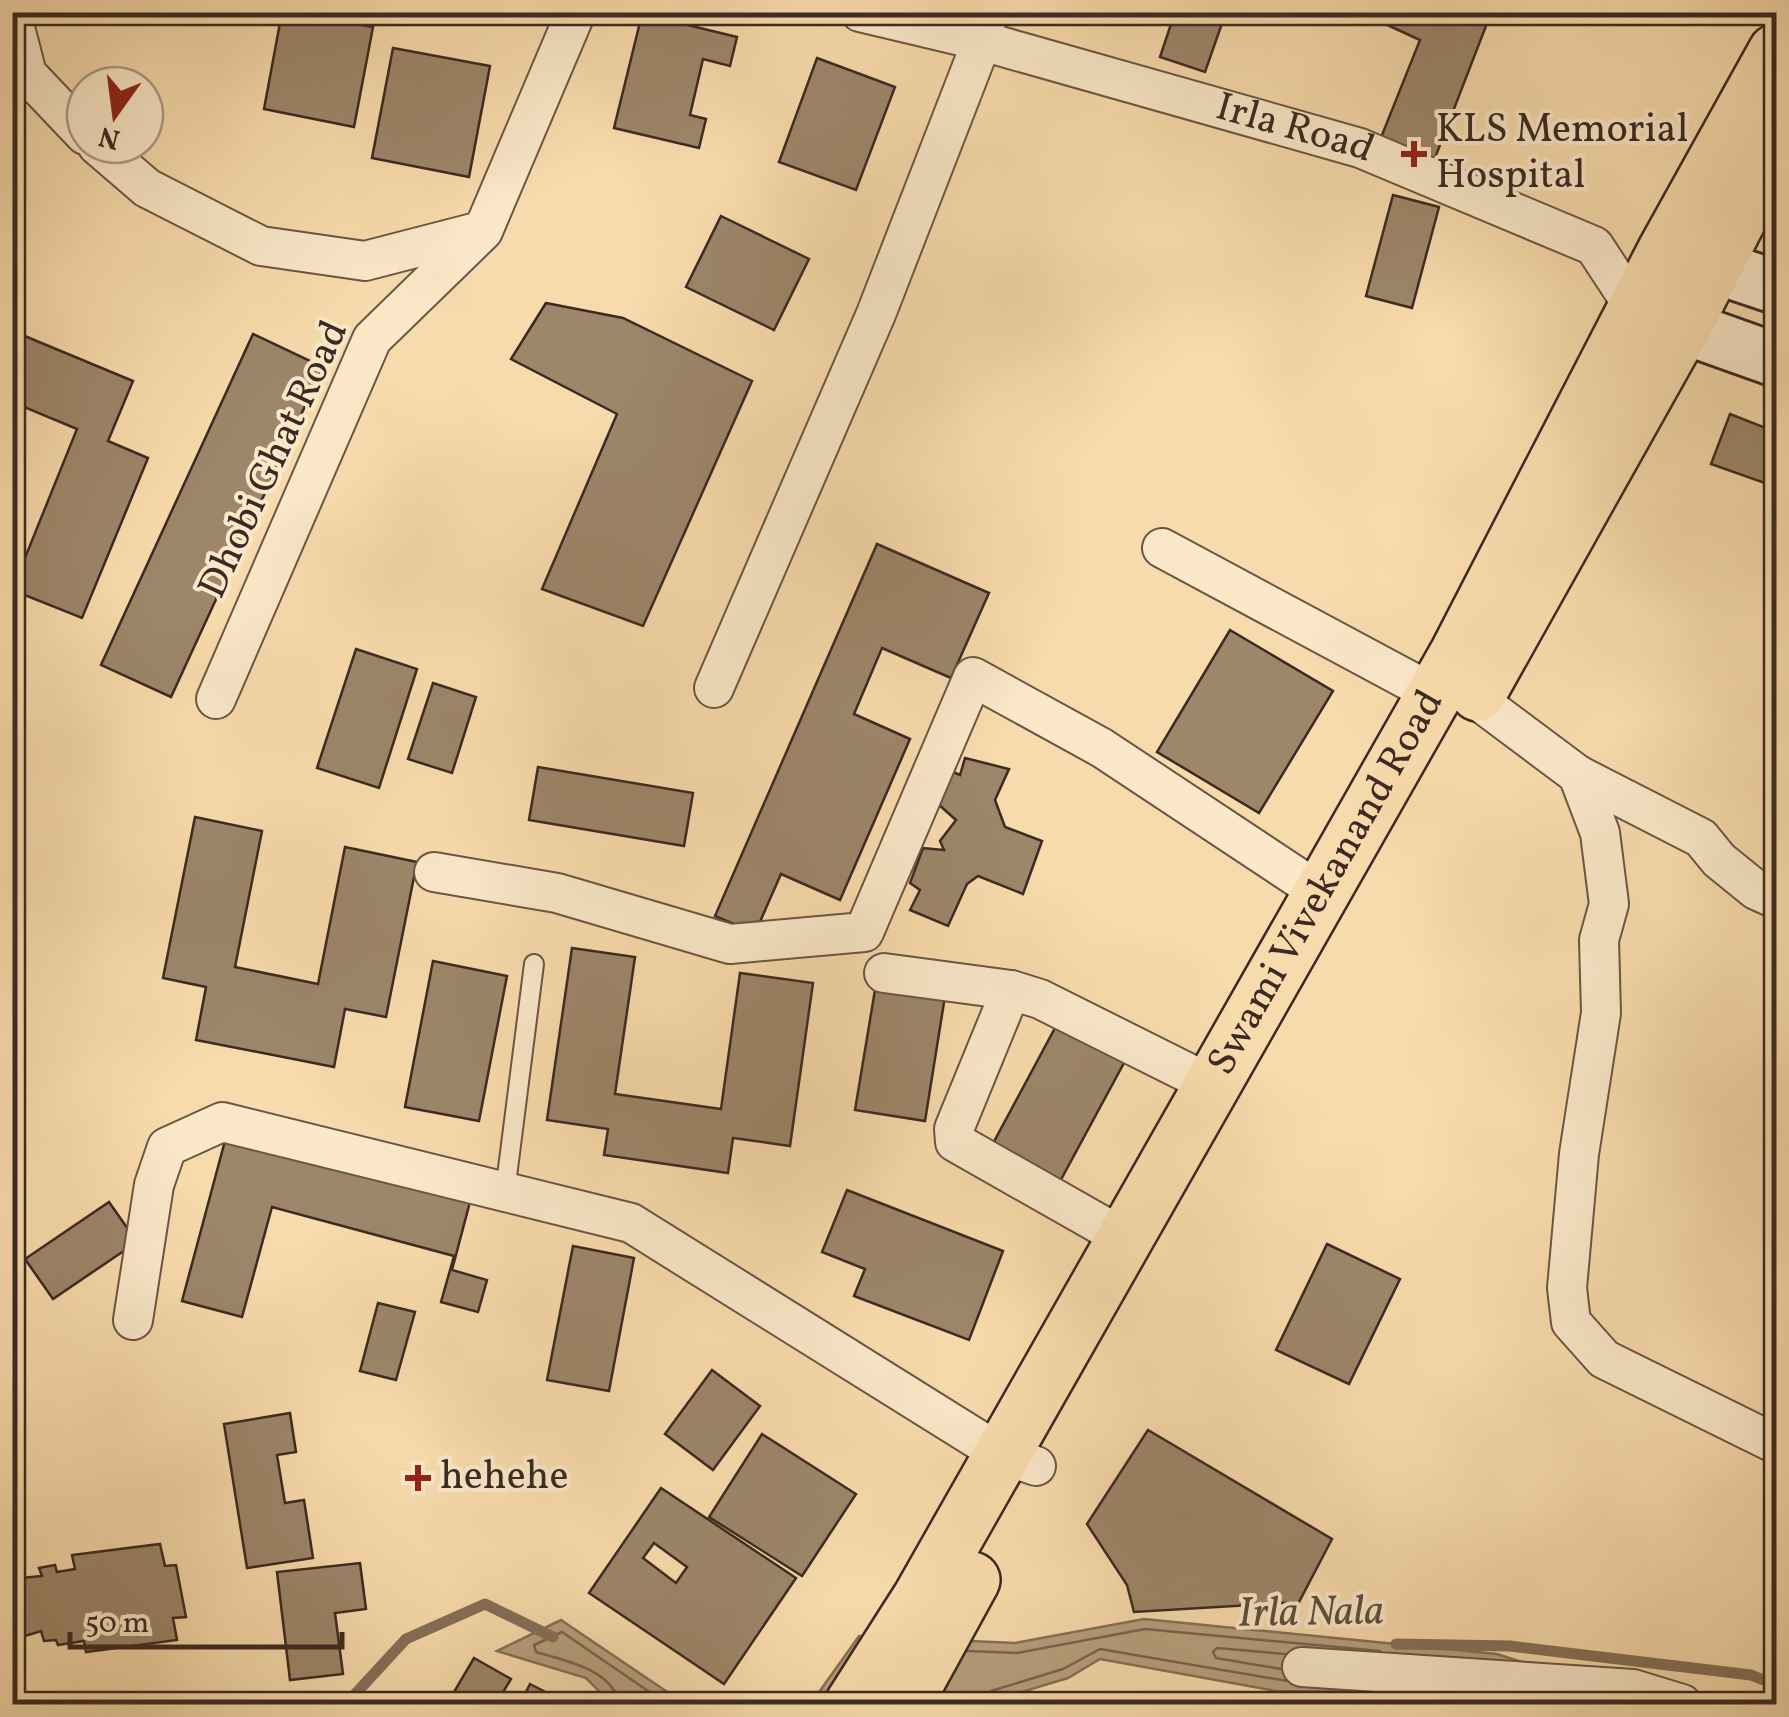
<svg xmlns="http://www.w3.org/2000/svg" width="1789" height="1717" font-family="Vollkorn,serif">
<rect width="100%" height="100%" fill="#f8dbac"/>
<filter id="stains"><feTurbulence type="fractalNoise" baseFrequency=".002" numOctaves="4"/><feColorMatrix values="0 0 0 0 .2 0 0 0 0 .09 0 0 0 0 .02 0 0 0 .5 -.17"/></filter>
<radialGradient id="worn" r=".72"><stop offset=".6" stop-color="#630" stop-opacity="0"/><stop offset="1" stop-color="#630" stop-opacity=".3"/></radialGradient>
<!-- water -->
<g fill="#b79f7d" stroke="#857059" stroke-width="2.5">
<polygon points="1144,1619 1497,1654 1653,1704 1506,1704 1466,1693 1276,1691 1100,1659 1068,1678 982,1704 804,1704 817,1695 859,1636 1015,1643"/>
<polygon points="561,1620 685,1704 612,1704 586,1678 497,1651"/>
</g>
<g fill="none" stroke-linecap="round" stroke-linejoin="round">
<!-- shore -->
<g stroke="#786450" stroke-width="2.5">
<polyline points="967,1651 1017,1653 1145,1629 1380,1651"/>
<polyline points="1281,1669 1216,1658 1213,1652 1217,1648 1285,1654"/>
<path d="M619,1704C613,1669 565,1661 536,1652L534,1645L562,1632L667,1704"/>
<polyline points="984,1704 991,1691 1063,1669 1100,1649 1287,1681"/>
</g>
<!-- stream -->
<g stroke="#857059" stroke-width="11">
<polyline points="1396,1644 1510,1646 1751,1675 1776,1685"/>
<polyline points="346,1704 406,1639 485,1604 553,1637"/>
</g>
</g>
<!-- building -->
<g fill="#9d866a" stroke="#3a2a23" stroke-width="2.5" fill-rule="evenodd">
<polygon points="282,12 373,27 354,127 264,109"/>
<polygon points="1175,12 1226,12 1205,72 1160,57"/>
<polygon points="1359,12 1491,13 1430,171 1376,150 1420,40"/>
<polygon points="642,14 737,37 730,66 703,59 690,115 706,119 699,148 614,128"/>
<polygon points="393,48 490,66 469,177 372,158"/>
<polygon points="817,58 895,87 856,190 779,162"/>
<polygon points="1393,195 1439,207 1412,308 1366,296"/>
<polygon points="721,216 809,259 774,330 686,287"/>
<polygon points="546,303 623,318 752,381 643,626 542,589 617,414 511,359"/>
<polygon points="15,332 133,381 108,441 148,458 82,618 12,590 77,429 12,402"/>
<polygon points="253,334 323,367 171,697 101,665"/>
<polygon points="1730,414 1776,432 1776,487 1711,464"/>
<polygon points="877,544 989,593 951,678 882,648 854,714 910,739 840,900 781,874 755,933 715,916"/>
<polygon points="1230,630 1333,691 1259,813 1157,752"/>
<polygon points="356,649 417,669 379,788 317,768"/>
<polygon points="433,683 476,697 452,773 408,759"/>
<polygon points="965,758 1009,769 995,800 1005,827 1042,841 1023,894 978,876 967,884 948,926 910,910 920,890 910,883 923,848 944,850 940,841 956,820 938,804 949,770 960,775"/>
<polygon points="538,767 693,793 684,846 529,820"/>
<polygon points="195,817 262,831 235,967 318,984 345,847 417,862 386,1017 345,1009 334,1067 196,1040 206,987 163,978"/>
<polygon points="572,948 635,957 615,1094 721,1109 740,973 813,983 790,1146 733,1138 728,1173 604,1155 608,1129 547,1120"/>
<polygon points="433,961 507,976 479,1121 405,1107"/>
<polygon points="877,978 946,990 925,1121 855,1110"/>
<polygon points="1063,1013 1131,1050 1058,1185 990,1149"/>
<polygon points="226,1137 470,1202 452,1270 487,1280 478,1312 441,1302 454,1256 272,1207 242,1317 182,1301"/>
<polygon points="847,1190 1003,1251 969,1340 854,1296 865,1269 822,1252"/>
<polygon points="109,1202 137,1242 53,1299 25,1259"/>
<polygon points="1327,1244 1400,1279 1349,1384 1276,1350"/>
<polygon points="573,1246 634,1258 609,1391 547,1380"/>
<polygon points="378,1303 415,1312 396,1380 360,1371"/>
<polygon points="712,1370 760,1406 713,1470 665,1434"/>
<polygon points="290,1413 296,1452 277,1455 285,1503 304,1500 313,1558 247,1568 224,1424"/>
<polygon points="1148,1430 1332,1539 1299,1602 1134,1612 1127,1585 1087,1524"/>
<polygon points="762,1434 856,1494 802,1576 709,1517"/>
<path d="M661,1488L796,1578L724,1684L589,1593ZM654,1543L687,1567L676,1583L643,1558Z"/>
<polygon points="160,1544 165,1566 176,1565 186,1617 173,1618 177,1640 86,1652 84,1641 58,1645 56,1640 44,1641 41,1631 12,1640 12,1579 42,1576 39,1568 55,1565 57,1572 75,1569 72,1555"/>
<polygon points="360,1563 366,1609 335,1613 343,1674 290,1680 277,1572"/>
<polygon points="474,1658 511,1679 496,1704 476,1704 454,1692"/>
<polygon points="530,1684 567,1703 567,1704 520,1704"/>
</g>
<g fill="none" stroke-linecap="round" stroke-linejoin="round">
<defs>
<polyline id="lane" points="505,1192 534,964"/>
<g id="street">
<path id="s1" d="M860,12L982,41L1360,148L1594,246L1636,310"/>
<polyline points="12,16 27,74 85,135"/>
<polyline points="97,145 147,188 261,246 365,261 481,231"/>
<polyline points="1162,548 1434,694"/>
<polyline points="714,688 876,314 982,41 988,12"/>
<polyline points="1475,698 1578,775 1600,833 1609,904 1599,940 1601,1013 1579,1154 1567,1288 1571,1322 1604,1359 1776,1444"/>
<polyline points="216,699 372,339 483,231 576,12"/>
<polyline points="1578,775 1701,838 1719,860 1756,890 1776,899"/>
<polyline points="434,872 557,893 730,944 864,932 973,677 1102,748 1321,893"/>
<polyline points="884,973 1011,990"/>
<polyline points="1124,1238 955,1142 954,1129 1011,990 1040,999 1212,1085"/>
<polyline points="133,1320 154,1185 167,1147 222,1122 631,1223 1001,1454 1036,1466"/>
<polyline points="1302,1667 1633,1689 1682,1704"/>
</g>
<g id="secondary">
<polyline points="1674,253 1776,287"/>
<polyline points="1641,312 1776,360"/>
</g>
<g id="primary">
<polyline points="1478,693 1683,327 1776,145"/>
<path id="s2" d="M853,1704L920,1599L1458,653L1666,250L1776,52"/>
<polyline points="904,1704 972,1580"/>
</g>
</defs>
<!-- lane casing -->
<use href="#lane" stroke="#6a5645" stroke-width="22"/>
<!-- street casing -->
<use href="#street" stroke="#6a5645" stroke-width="42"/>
<!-- secondary casing -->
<use href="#secondary" stroke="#3a2a23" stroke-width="58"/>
<!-- primary casing -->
<use href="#primary" stroke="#3a2a23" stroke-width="60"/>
<!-- lane -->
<use href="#lane" stroke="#fae8c9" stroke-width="18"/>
<!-- street -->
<use href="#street" stroke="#fae8c9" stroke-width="38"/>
<!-- secondary -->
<use href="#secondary" stroke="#fae8c9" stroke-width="52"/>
<!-- primary -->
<use href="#primary" stroke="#f8dbac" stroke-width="55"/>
</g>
<!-- markers -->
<g fill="#8f2418" stroke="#fae8c9" stroke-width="4">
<path d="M1409 139h10v10h10v10h-10v10h-10v-10h-10v-10h10z"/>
<path d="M413 1463h10v10h10v10h-10v10h-10v-10h-10v-10h10z"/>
</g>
<g text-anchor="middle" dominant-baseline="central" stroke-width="8" stroke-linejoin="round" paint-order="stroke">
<!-- poi labels -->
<g font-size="40" fill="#3a2a23" stroke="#fae8c9" text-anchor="start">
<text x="1436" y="131">KLS Memorial<tspan x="1436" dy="46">Hospital</tspan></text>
<text x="440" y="1478">hehehe</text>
</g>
<!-- street labels -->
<g font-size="40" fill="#3a2a23" stroke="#fae8c9">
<text stroke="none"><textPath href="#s1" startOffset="450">Irla Road</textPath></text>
<text transform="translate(275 460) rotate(-65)">Dhobi Ghat Road</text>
<text stroke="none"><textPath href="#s2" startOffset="948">Swami Vivekanand Road</textPath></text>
</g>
<!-- water labels -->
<g font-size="42" font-style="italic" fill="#604d3e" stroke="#fae8c9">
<text transform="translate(1311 1614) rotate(-1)">Irla Nala</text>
</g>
</g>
<!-- margin -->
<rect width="1789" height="1717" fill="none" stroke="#f8dbac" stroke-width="50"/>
<rect x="15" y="15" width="1759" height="1687" fill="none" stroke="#3a2a23" stroke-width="5"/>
<rect x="25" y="25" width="1739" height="1667" fill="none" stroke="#3a2a23" stroke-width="2.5"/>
<!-- north arrow -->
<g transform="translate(115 115) rotate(194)"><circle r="48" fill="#fae8c9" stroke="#ad9c87" stroke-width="2.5"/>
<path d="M0-8L18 38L0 25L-18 38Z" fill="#8f2418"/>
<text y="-15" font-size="28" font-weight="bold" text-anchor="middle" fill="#3a2a23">N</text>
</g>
<!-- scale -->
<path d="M70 1632v15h272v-15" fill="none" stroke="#3a2a23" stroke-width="5"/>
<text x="85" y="1632" font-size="30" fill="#3a2a23" stroke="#fae8c9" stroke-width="8" paint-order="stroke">50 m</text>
<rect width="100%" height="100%" filter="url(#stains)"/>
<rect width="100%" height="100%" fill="url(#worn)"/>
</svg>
